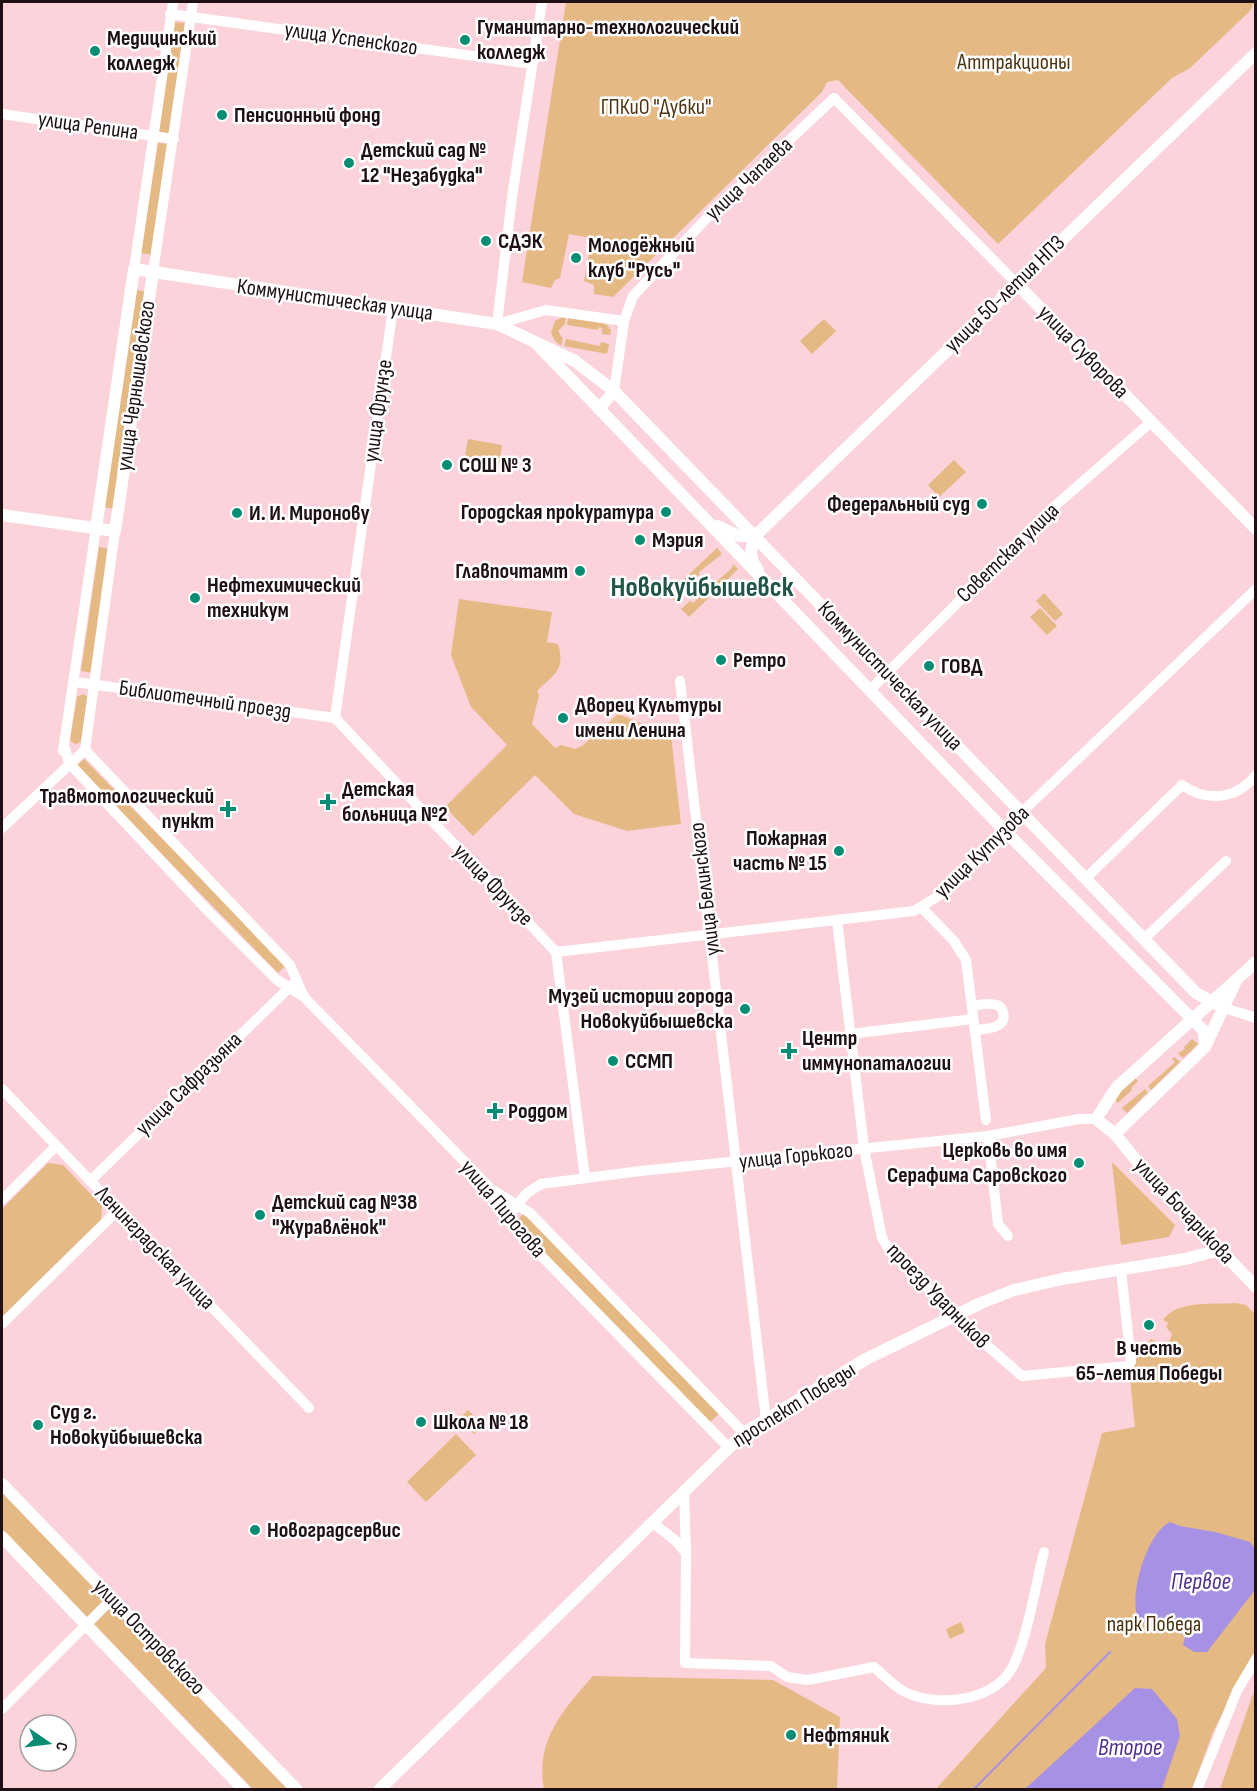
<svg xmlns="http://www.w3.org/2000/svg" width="1257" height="1791" font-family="'Sofia Sans Condensed',sans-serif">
<rect width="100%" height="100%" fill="#fcd2db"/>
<!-- green -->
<g fill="#e5b984">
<polygon points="566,2 1254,2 1250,11 1190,68 1172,78 998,244 838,80 827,82 822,92 613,297 594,294 594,285 584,281 592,238 569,234 560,278 555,280 551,288 522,282"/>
<polygon points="175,22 186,23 169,134 159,132"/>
<polygon points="158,143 169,144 152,255 141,253"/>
<polygon points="137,290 148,292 115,509 104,507"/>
<polygon points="563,317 566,317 565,324 558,331 563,339 561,346 555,341 551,333 555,321"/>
<polygon points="568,317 606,324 611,330 610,335 602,334 602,328 599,327 598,330 567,325"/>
<polygon points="824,319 836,331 812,354 800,341"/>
<polygon points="566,339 600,346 601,342 609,344 607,354 564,346"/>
<polygon points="468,439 502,445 499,467 464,461"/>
<polygon points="954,460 966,472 939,497 928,485"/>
<polygon points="99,547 110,549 92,673 81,671"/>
<polygon points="717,548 722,554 699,572 700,574 682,591 684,595 676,603 668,594"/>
<polygon points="733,564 738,569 689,617 681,609 690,601 693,603 732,568"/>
<polygon points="1044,593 1063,614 1055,621 1036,601"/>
<path d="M459,599L552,612L547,642L558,644C566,670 554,674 537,691L539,695L532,724L555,748L561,745L575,749L582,746L618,714L653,728L670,727L681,824L627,831L574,814L535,775L473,836L445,807L507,745L471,707L451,655Z"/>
<polygon points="1040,608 1057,626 1047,635 1030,617"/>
<polygon points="83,694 88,697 81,742 75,744 70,740 77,697"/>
<polygon points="84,759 286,965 278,973 76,766"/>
<polygon points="1192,1039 1198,1044 1183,1058 1178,1053 1185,1049 1184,1047"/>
<polygon points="1174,1057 1180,1062 1151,1090 1148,1086 1175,1062 1172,1059"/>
<polygon points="1135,1078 1138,1081 1131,1088 1132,1090 1118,1103 1113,1099"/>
<polygon points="1145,1089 1148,1092 1127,1113 1122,1108"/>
<polygon points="1112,1162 1175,1225 1169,1237 1121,1245"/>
<polygon points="48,1163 63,1165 102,1206 101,1220 2,1317 2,1209"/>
<polygon points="524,1213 720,1413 710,1422 514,1224"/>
<path d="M1236,1303L1246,1305L1256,1315L1255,1650L1213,1732L1192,1789L935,1790L1046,1668L1045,1644L1102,1433L1135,1427L1129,1369L1151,1339L1162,1345L1170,1340L1172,1334L1166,1327L1168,1323L1163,1320C1178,1299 1214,1305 1236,1303Z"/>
<polygon points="468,1410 483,1425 474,1434 459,1418"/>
<polygon points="456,1434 476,1455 426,1502 407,1482"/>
<polygon points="2,1491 108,1602 90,1621 2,1529"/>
<polygon points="110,1605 287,1789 253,1789 93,1623"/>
<polygon points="961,1622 965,1632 950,1639 946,1629"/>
<path d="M593,1676L773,1680L840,1717L837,1789H544C535,1741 563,1710 593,1676Z"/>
<polygon points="1255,1691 1255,1789 1220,1789 1253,1694"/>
</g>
<!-- water -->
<g fill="#a791e5">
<path d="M1170,1522L1180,1526L1215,1532L1250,1542L1255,1549V1590L1207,1652H1194L1183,1645L1185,1637L1175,1626L1161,1621L1153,1627L1139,1621C1127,1598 1147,1532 1170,1522Z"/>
<polygon points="1135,1688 1152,1689 1177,1719 1180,1736 1162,1789 1025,1789"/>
</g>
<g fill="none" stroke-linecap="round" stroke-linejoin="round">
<!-- stream -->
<polyline stroke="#a791e5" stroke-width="2" points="973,1790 1110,1652"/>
<!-- minor -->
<g stroke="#fff" stroke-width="10">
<polyline points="542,2 512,197 497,324 546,310 624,321"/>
<polyline points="170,14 532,64"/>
<polyline points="2,114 174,139"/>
<polyline points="134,269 173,2"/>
<polyline points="153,272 193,2"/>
<polyline points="614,391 624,321 633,296 704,221 834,98 1016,283"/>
<polyline points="680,681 766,1420"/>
<polyline points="75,682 335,718"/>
<polyline points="870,690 1056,505 1152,421"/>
<polyline points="335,718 556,952 585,1178"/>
<polyline points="335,718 393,308"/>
<polyline points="64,745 69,763 208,911 277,980 304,997 427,1123 489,1187 514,1228 728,1447"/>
<polyline points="85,750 290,965 304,997"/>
<polyline points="63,751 96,528"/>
<polyline points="1021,813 1256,589"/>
<polyline points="2,828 85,750 115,531"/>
<path d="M1085,879L1182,785C1206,802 1236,800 1256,775"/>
<polyline points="922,908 954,941 966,960 986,1120"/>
<polyline points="837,920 864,1148 882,1238 888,1248 966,1327 1022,1376 1128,1366 1131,1362 1121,1270"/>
<polyline points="1145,938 1226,861"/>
<polyline points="556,952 914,911 940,895 1004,830"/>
<path d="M972,1006C979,1005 990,1002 997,1005C1000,1006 1002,1009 1003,1012C1008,1029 985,1029 975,1030"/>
<polyline points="1224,1008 1256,1018"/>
<polyline points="850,1034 973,1019"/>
<polyline points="2,1089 309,1408"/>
<polyline points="988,1136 998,1224 1008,1236"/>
<polyline points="90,1181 292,985"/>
<polyline points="491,1189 530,1213 744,1433"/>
<polyline points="2,1200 56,1146"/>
<polyline points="508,1216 527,1193 541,1184 640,1171 988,1136 1079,1119 1096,1119"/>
<polyline points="2,1324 118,1210"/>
<polyline points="684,1490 686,1553"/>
<path d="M652,1522L676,1541L686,1553L685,1663L771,1666L787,1677L808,1680L874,1667C884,1675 895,1688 907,1693C941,1708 999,1701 1015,1662C1029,1630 1035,1587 1044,1552"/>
<polyline points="2,1709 112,1599"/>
<polyline points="1197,1790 1237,1691 1256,1659"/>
</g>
<!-- major -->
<g stroke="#fff" stroke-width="12">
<polyline points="1016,283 1256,529"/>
<polyline points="536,343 1004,830 1204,1031 1205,1047"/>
<polyline points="599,409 614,391"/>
<polyline points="2,515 115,531 153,272"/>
<polyline points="717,526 739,536 755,536"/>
<polyline points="96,528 134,269 497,324 575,361 614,391 1196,993 1224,1008"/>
<path d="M758,570C749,558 750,550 755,536L1256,53"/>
<polyline points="1004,830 1021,813"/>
<polyline points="1256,962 1117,1087 1096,1119 1115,1134 1149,1176 1256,1287"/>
<polyline points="1115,1134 1205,1047 1235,983"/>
<polyline points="2,1484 297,1790"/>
<polyline points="2,1537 244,1790"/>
<polyline points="379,1790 744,1433 866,1359 981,1303 1014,1290 1062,1279 1185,1259 1220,1250"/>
</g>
</g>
<!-- markers -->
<g fill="#068d73" stroke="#fff" stroke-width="2">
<circle cx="465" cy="40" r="6"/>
<circle cx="95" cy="51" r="6"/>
<circle cx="222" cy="115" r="6"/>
<circle cx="349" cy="163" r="6"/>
<circle cx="486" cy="241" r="6"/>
<circle cx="576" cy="258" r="6"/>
<circle cx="447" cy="465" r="6"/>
<circle cx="982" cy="504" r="6"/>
<circle cx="666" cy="512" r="6"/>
<circle cx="237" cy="513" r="6"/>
<circle cx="640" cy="540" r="6"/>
<circle cx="580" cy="571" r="6"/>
<circle cx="195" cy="598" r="6"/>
<circle cx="721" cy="660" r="6"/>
<circle cx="929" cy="666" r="6"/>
<circle cx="563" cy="718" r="6"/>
<path d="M325 793h6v6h6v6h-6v6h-6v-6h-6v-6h6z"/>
<path d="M225 800h6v6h6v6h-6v6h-6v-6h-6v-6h6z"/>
<circle cx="839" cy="851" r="6"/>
<circle cx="745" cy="1009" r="6"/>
<path d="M786 1042h6v6h6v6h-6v6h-6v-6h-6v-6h6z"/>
<circle cx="613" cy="1061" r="6"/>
<path d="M492 1102h6v6h6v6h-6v6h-6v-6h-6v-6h6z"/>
<circle cx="1079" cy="1163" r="6"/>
<circle cx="260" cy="1215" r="6"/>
<circle cx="1149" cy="1325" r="6"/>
<circle cx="421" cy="1422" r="6"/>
<circle cx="38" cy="1425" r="6"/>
<circle cx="255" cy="1530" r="6"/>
<circle cx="791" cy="1735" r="6"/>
</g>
<g text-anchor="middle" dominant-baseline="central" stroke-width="5" stroke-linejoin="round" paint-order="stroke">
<!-- poi labels -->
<g font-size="22" font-weight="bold" fill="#1e1014" stroke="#fff" text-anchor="start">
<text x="477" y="27">Гуманитарно-технологический<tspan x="477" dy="25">колледж</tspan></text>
<text x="107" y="38">Медицинский<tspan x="107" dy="25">колледж</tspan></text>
<text x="234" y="115">Пенсионный фонд</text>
<text x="361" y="150">Детский сад №<tspan x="361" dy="25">12 "Незабудка"</tspan></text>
<text x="498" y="241">СДЭК</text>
<text x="588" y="245">Молодёжный<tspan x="588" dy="25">клуб "Русь"</tspan></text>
<text x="459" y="465">СОШ № 3</text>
<text x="970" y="504" text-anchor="end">Федеральный суд</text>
<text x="654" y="512" text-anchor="end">Городская прокуратура</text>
<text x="249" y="513">И. И. Миронову</text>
<text x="652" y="540">Мэрия</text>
<text x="568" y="571" text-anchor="end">Главпочтамт</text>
<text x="207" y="585">Нефтехимический<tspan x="207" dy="25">техникум</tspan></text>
<text x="733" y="660">Ретро</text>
<text x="941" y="666">ГОВД</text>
<text x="575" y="705">Дворец Культуры<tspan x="575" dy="25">имени Ленина</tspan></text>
<text x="342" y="789">Детская<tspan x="342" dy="25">больница №2</tspan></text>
<text x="214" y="796" text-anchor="end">Травмотологический<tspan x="214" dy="25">пункт</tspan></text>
<text x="827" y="838" text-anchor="end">Пожарная<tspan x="827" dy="25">часть № 15</tspan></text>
<text x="733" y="996" text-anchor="end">Музей истории города<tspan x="733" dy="25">Новокуйбышевска</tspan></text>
<text x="802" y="1038">Центр<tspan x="802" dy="25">иммунопаталогии</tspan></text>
<text x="625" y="1061">ССМП</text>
<text x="508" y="1111">Роддом</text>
<text x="1067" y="1150" text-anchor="end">Церковь во имя<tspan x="1067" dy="25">Серафима Саровского</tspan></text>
<text x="272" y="1202">Детский сад №38<tspan x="272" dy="25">"Журавлёнок"</tspan></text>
<text x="1149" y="1348" text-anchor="middle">В честь<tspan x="1149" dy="25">65-летия Победы</tspan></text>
<text x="50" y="1412">Суд г.<tspan x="50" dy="25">Новокуйбышевска</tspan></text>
<text x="433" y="1422">Школа № 18</text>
<text x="267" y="1530">Новоградсервис</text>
<text x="803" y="1735">Нефтяник</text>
</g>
<!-- street labels -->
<g font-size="22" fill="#1e1014" stroke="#fff">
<text transform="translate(351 39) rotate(8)">улица Успенского</text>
<text transform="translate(88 126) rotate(8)">улица Репина</text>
<text transform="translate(749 179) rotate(-43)">улица Чапаева</text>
<text transform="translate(1005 294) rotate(-44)">улица 50-летия НПЗ</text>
<text transform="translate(335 300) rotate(8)">Коммунистическая улица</text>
<text transform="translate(1083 352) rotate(46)">улица Суворова</text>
<text transform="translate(136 386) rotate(-82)">улица Чернышевского</text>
<text transform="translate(378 411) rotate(-82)">улица Фрунзе</text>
<text transform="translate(1008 553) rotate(-44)">Советская улица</text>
<text transform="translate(890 676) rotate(46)">Коммунистическая улица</text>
<text transform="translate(205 700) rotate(8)">Библиотечный проезд</text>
<text transform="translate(982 852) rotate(-44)">улица Кутузова</text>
<text transform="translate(493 885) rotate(46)">улица Фрунзе</text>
<text transform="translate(705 889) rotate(-97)">улица Белинского</text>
<text transform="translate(189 1084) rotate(-44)">улица Сафразьяна</text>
<text transform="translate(796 1156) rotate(-6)">улица Горького</text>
<text transform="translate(503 1209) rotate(50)">улица Пирогова</text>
<text transform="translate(1184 1211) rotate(47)">улица Бочарикова</text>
<text transform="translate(155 1248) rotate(46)">Ленинградская улица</text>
<text transform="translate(938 1296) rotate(46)">проезд Ударников</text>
<text transform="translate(794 1405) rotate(-32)">проспект Победы</text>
<text transform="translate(149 1637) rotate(46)">улица Островского</text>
</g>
<!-- park labels -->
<g font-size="22" fill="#4d3411" stroke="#fff">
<text x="1014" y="62">Аттракционы</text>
<text x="656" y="107">ГПКиО "Дубки"</text>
<text x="1154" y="1624">парк Победa</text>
</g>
<!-- water labels -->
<g font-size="24" font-style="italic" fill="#512e8f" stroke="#fff">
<text x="1201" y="1581">Первое</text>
<text x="1130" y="1747">Второе</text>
</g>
<!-- district labels -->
<g font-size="28" font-weight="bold" fill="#215547" stroke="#fff">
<text x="702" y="587">Новокуйбышевск</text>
</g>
</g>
<!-- border -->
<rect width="1257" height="1791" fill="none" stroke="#1e1014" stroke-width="6"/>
<!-- north arrow -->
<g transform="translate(48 1743) rotate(104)"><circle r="28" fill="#ffffff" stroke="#a59fa1" stroke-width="1.5"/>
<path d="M0-4.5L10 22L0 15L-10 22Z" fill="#068d73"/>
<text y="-9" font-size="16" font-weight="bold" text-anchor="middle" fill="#1e1014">С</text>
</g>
</svg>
